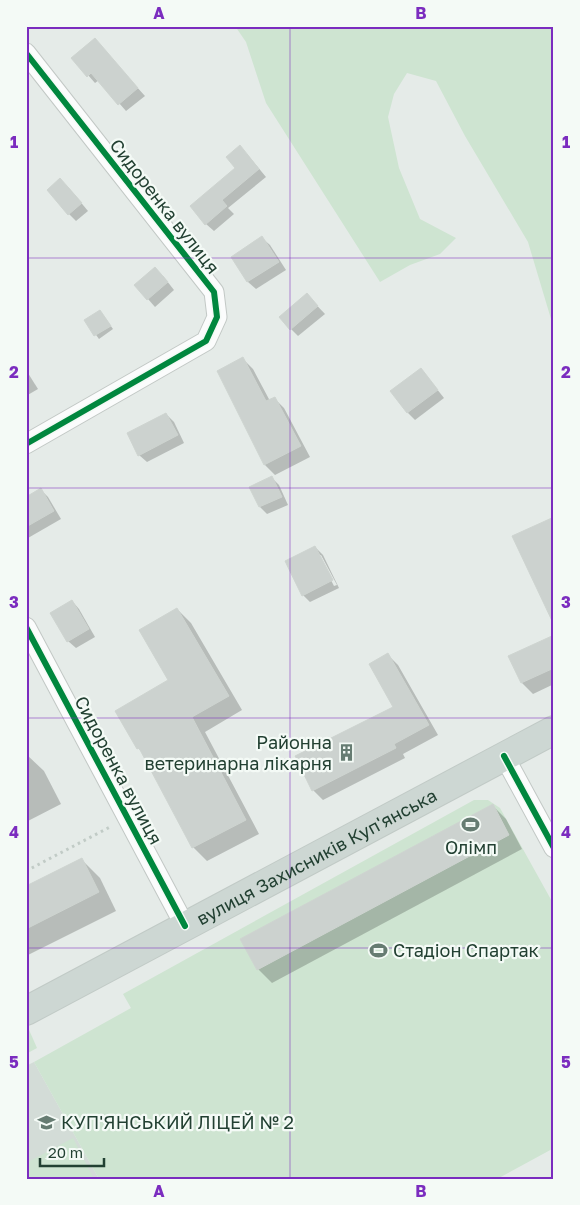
<svg xmlns="http://www.w3.org/2000/svg" width="580" height="1205" font-family="'Golos Text',sans-serif">
<rect width="100%" height="100%" fill="#e5ebe8"/>
<!-- built -->
<polygon fill="#d3dcd7" points="34,1062 99,1179 26,1179 26,1066"/>
<!-- green -->
<g fill="#cee4d1">
<polygon points="235,26 554,26 554,329 528,242 465,136 436,81 407,73 394,94 388,117 399,168 420,219 456,238 440,254 410,265 380,282 266,103 246,42"/>
<polygon points="474,800 488,800 500,808 554,905 554,1148 497,1179 99,1179 34,1062 131,1008 123,994"/>
<polygon points="26,1023 37,1048 26,1054"/>
<polygon points="73,1138 94,1179 26,1179 26,1163"/>
</g>
<!-- shadow -->
<g fill="#0003" fill-rule="evenodd">
<polygon points="73,58 125,74 145,96 126,111 99,80 95,83"/>
<polygon points="247,154 266,177 228,208 234,214 214,231 206,224 237,168"/>
<polygon points="68,187 88,211 76,221 69,214"/>
<polygon points="262,238 270,245 286,270 256,289 248,282 233,257"/>
<polygon points="163,276 174,290 155,307 148,299"/>
<polygon points="307,295 325,314 298,336 291,329"/>
<polygon points="100,311 113,329 99,339 86,321"/>
<polygon points="243,359 253,369 270,401 274,398 284,408 310,457 275,475 265,465 219,372"/>
<polygon points="421,369 444,398 415,420 408,413"/>
<polygon points="26,370 38,389 26,396"/>
<polygon points="166,414 174,422 184,443 147,462 139,455"/>
<polygon points="272,478 279,485 288,505 267,514 260,507 251,487"/>
<polygon points="41,490 48,497 61,519 28,538 26,536 26,498"/>
<path d="M315,547L323,555L339,588L310,602L303,595ZM318,555H321L337,585L334,586Z"/>
<polygon points="72,601 79,609 95,637 76,648 68,641"/>
<polygon points="177,609 191,623 242,710 205,732 259,834 207,861 193,847 144,754 138,748 170,680"/>
<polygon points="554,636 554,684 533,694 522,683 510,657"/>
<polygon points="388,655 398,665 438,735 403,754 405,758 323,800 313,790 395,707"/>
<polygon points="26,754 44,771 61,804 26,822"/>
<polygon points="492,805 506,819 522,849 272,983 258,969"/>
<polygon points="81,859 100,878 116,911 26,956 26,887"/>
</g>
<!-- building -->
<g fill="#ccd2cf" stroke="#ced4d0">
<polygon points="95,38 138,88 118,105 91,73 87,77 71,58"/>
<polygon points="240,145 259,169 222,200 227,206 205,225 190,206 235,168 226,157"/>
<polygon points="60,178 82,203 68,215 47,190"/>
<polygon points="262,236 279,262 247,282 231,257"/>
<polygon points="155,267 168,282 147,300 134,285"/>
<polygon points="307,293 318,306 290,330 279,317"/>
<polygon points="100,310 111,326 94,336 84,320"/>
<polygon points="243,357 266,401 275,397 301,446 264,465 217,371"/>
<polygon points="421,368 438,390 407,413 390,391"/>
<polygon points="166,413 178,435 138,456 127,433"/>
<polygon points="272,476 282,497 259,507 249,487"/>
<polygon points="41,488 54,511 26,527 26,497"/>
<polygon points="554,517 554,625 512,536"/>
<polygon points="315,546 333,580 302,596 285,561"/>
<polygon points="72,600 89,629 67,642 50,613"/>
<polygon points="177,608 229,696 192,717 246,820 192,848 139,748 137,749 115,711 168,680 139,630"/>
<polygon points="554,635 554,668 521,683 508,656"/>
<polygon points="388,653 429,725 394,744 396,748 312,791 295,756 393,707 369,664"/>
<polygon points="493,804 509,835 257,970 240,939"/>
<polygon points="82,858 99,892 26,929 26,886"/>
</g>
<g fill="none" stroke-linecap="round" stroke-linejoin="round">
<defs>
<g id="street">
<polyline points="26,53 214,292 217,317 206,341 26,444"/>
<polyline points="26,627 185,926"/>
<polyline points="504,756 554,848"/>
</g>
<g id="primary">
<path id="s1" d="M26,1011L554,730"/>
</g>
</defs>
<!-- street casing -->
<use href="#street" stroke="#c2c8c5" stroke-width="21"/>
<!-- primary casing -->
<use href="#primary" stroke="#c1cac6" stroke-width="30"/>
<!-- path -->
<polyline stroke="#c1cbc6" stroke-width="3" stroke-dasharray="2.5 4" stroke-linecap="butt" points="26,871 110,827"/>
<!-- street -->
<use href="#street" stroke="#fbfcfc" stroke-width="19"/>
<!-- primary -->
<use href="#primary" stroke="#cdd7d3" stroke-width="28"/>
<defs>
<g id="cycleway">
<polyline points="26,53 214,292 217,317 206,341 26,444"/>
<polyline points="26,627 185,926"/>
<polyline points="504,756 554,848"/>
</g>
</defs>
<!-- cycleway casing -->
<use href="#cycleway" stroke="#f4faf6" stroke-width="9"/>
<!-- cycleway -->
<use href="#cycleway" stroke="#00873e" stroke-width="6"/>
</g>
<!-- grid -->
<path fill="none" stroke="#7b2cbf" stroke-width="1" stroke-opacity="0.55" d="M290,26V1179M26,258H554M26,488H554M26,718H554M26,948H554"/>
<!-- icons -->
<defs>
<symbol id="building-bare" viewBox="-9 -9 18 18"><path d="M-4-6H4V6H1V3H-1V6H-4ZM-2.5-4.3h1.7v1.8h-1.7ZM.8-4.3h1.7v1.8H.8ZM-2.5-1h1.7V.8h-1.7ZM.8-1h1.7V.8H.8Z" fill="#667c72" stroke="#f4faf6" stroke-width="2.5" paint-order="stroke"/></symbol>
<symbol id="stadium-bare" viewBox="-9 -9 18 18"><path d="M0-5a6.5 5 0 1 0 0 10a6.5 5 0 1 0 0-10ZM-3.5-1.8h7v3.6h-7Z" fill="#667c72" stroke="#f4faf6" stroke-width="2.5" paint-order="stroke"/></symbol>
<symbol id="school-bare" viewBox="-9 -9 18 18"><path d="M0-5L7-2L0 1L-7-2ZM-4 1L0 2.5L4 1V4Q0 6-4 4Z" fill="#667c72" stroke="#f4faf6" stroke-width="2.5" paint-order="stroke"/></symbol>
</defs>
<g fill-rule="evenodd">
<use href="#building-bare" x="334" y="740" width="25" height="25"/>
<use href="#stadium-bare" x="458" y="812" width="25" height="25"/>
<use href="#stadium-bare" x="366" y="938" width="25" height="25"/>
<use href="#school-bare" x="34" y="1110" width="25" height="25"/>
</g>
<g text-anchor="middle" dominant-baseline="central" stroke-width="4.5" stroke-linejoin="round" paint-order="stroke">
<!-- street labels -->
<g font-size="18" fill="#224032" stroke="#f4faf6">
<text transform="translate(165 206) rotate(52)">Сидоренка вулиця</text>
<text transform="translate(119 770) rotate(62)">Сидоренка вулиця</text>
<text stroke="none"><textPath href="#s1" startOffset="329">вулиця Захисників Куп'янська</textPath></text>
</g>
<!-- poi labels -->
<g font-size="18" fill="#224032" stroke="#f4faf6" text-anchor="start">
<text x="332" y="742" text-anchor="end">Районна<tspan x="332" dy="21">ветеринарна лікарня</tspan></text>
<text x="471" y="847" text-anchor="middle">Олімп</text>
<text x="393" y="950">Стадіон Спартак</text>
<text x="61" y="1122">КУП'ЯНСЬКИЙ ЛІЦЕЙ № 2</text>
</g>
</g>
<!-- border -->
<rect width="580" height="1205" fill="none" stroke="#f4faf6" stroke-width="55"/>
<!-- scale -->
<path d="M40 1158v8h64v-8" fill="none" stroke="#224032" stroke-width="2.5"/>
<text x="48" y="1158" font-size="15" fill="#224032" stroke="#f4faf6" stroke-width="4" paint-order="stroke">20 m</text>
<rect x="28" y="28" width="524" height="1150" fill="none" stroke="#7b2cbf" stroke-width="2"/>
<g font-size="16" text-anchor="middle" font-weight="bold" fill="#7b2cbf">
<text x="159" y="19">A</text>
<text x="421" y="19">B</text>
<text x="14" y="148">1</text>
<text x="566" y="148">1</text>
<text x="14" y="378">2</text>
<text x="566" y="378">2</text>
<text x="14" y="608">3</text>
<text x="566" y="608">3</text>
<text x="14" y="838">4</text>
<text x="566" y="838">4</text>
<text x="14" y="1068">5</text>
<text x="566" y="1068">5</text>
<text x="159" y="1197">A</text>
<text x="421" y="1197">B</text>
</g>
</svg>
